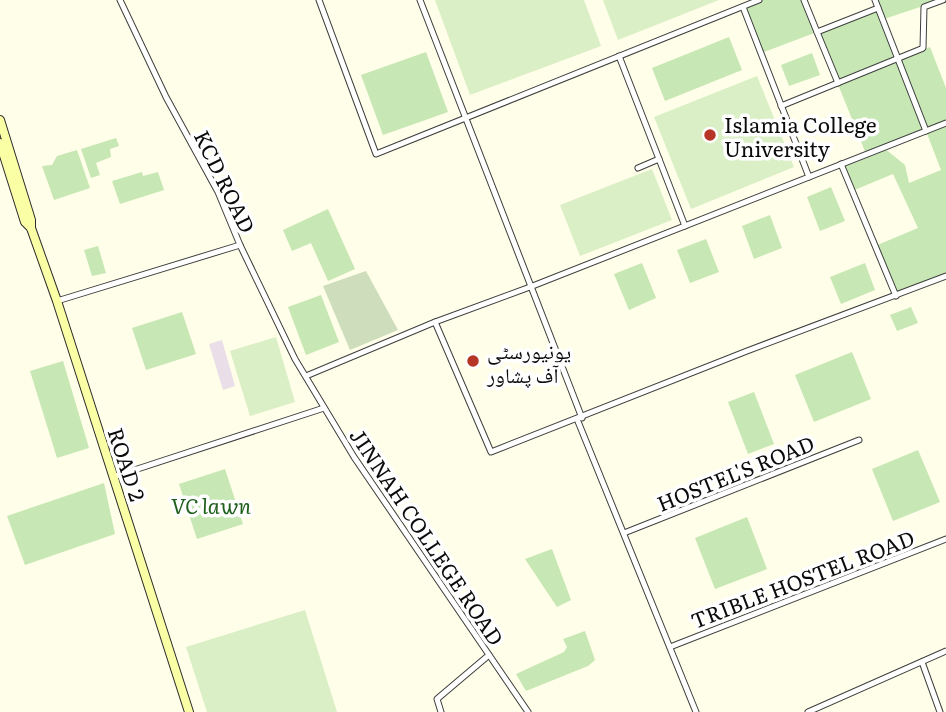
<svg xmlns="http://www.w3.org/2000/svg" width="946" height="712" font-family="Literata,'Noto Naskh Arabic',serif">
<rect width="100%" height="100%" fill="#fffee8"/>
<!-- industrial -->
<polygon fill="#eadee9" points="222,340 235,386 223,390 209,344"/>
<!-- green -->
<g fill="#c7e7b4" fill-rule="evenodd">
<path d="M759,0H804L818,31L879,8L876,0H941L884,19L900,58L930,47L946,88V276L896,296L875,246L918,228L893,174L852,191L841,164L866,154L817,32L761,53L743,7ZM926,131L941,170L909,183L905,165L884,148Z"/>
<polygon points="729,37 742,70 665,101 652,68"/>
<polygon points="426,52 448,112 383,135 361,75"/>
<polygon points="812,53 820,75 789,86 781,65"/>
<polygon points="116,138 119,146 110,149 111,157 96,163 100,175 91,178 81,149"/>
<polygon points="77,150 90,188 54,200 42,166 52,165 57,156"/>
<polygon points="142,172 143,176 158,172 164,190 120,204 112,181"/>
<polygon points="831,187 845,221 820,231 807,197"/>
<polygon points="328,209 355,269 328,281 311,243 292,251 283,230"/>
<polygon points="770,215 782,248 754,259 742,226"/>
<polygon points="706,239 719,272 690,283 677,250"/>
<polygon points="98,246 106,273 92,276 84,250"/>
<polygon points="642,263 656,298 629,310 614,274"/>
<polygon points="865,263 875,290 841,304 830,277"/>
<polygon points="321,295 339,342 306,355 288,307"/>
<polygon points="911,307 918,323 897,331 890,315"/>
<polygon points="182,312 196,354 146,370 132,328"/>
<polygon points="852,352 871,399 814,422 795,375"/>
<polygon points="63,361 89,448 57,458 30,371"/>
<polygon points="754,392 774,444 748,454 728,402"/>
<polygon points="918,450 940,502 893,521 872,469"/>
<polygon points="225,469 243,524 197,539 179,484"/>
<polygon points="104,483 115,534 25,565 7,516"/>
<polygon points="747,517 767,569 715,589 695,538"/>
<polygon points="552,549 571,600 557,607 525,559"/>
<polygon points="585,631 595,660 588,666 526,691 516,674 564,652 567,647 563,639"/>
</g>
<!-- cemetery -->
<polygon fill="#cedebc" points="366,271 398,330 350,350 323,286"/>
<!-- pitch -->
<g fill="#daefc5">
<polygon points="435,0 584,0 601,46 470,95"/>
<polygon points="603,0 719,0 618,40"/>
<polygon points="757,76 794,167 691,209 654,117"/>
<polygon points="652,169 672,220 580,256 560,205"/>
<polygon points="276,337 295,402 250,416 230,351"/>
<polygon points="305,610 337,712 207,712 186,647"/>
</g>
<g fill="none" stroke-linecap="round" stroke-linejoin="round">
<defs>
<g id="street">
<polyline points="120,0 166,97 218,192 240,245 295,359 354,457 528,712"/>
<polyline points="319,0 376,154 759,0"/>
<polyline points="420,0 582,418"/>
<polyline points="804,0 817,32 878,8"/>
<polyline points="875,0 926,131"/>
<polyline points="743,7 809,177"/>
<polyline points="817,32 838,83"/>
<polyline points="619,56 659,159"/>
<polyline points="781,106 921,49 923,48 924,7 943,0"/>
<polyline points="841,164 896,296"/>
<polyline points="638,168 659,159 685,226"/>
<polyline points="57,301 240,245"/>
<polyline points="435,322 491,452 747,351 946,276"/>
<polyline points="306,376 435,322 530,287 946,123"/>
<polyline points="577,419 696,712"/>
<polyline points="113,477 324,408"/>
<polyline points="624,533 859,440"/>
<polyline points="670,647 946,539"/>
<polyline points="922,662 940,712"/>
<polyline points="441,712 437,699 489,655"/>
<polyline points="808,712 946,651"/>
</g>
<g id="secondary">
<polyline points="0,120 31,220 31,228"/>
<polyline points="0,143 25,222 31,228 57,301 189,712"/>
</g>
</defs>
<!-- street casing -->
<use href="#street" stroke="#3e3e3e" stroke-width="7"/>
<!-- secondary casing -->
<use href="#secondary" stroke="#2d2d2d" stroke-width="10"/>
<!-- street -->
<use href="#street" stroke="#fff" stroke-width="5"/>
<!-- secondary -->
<use href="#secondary" stroke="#fafea4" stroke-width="8"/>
</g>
<!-- markers -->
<g fill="#b73526" stroke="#fff" stroke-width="2.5">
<circle cx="710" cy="135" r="7"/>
<circle cx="473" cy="361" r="7"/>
</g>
<g text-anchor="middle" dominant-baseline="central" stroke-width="7" stroke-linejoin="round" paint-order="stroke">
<!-- poi labels -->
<g font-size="21" fill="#0b0b0b" stroke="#fff" text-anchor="start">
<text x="724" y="123">Islamia College<tspan x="724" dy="24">University</tspan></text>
<text x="487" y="349">یونیورسٹی<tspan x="487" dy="24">آف پشاور</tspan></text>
</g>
<!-- street labels -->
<g font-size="21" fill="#0b0b0b" stroke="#fff">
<text transform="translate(226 181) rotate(64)">KCD ROAD</text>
<text transform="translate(128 464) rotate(72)">ROAD 2</text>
<text transform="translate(735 472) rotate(-22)">HOSTEL'S ROAD</text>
<text transform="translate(428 536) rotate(56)">JINNAH COLLEGE ROAD</text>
<text transform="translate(802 578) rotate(-21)">TRIBLE HOSTEL ROAD</text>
</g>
<!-- park labels -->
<g font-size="21" font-style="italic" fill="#20601d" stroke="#fff">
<text x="211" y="504">VC lawn</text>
</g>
</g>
</svg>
